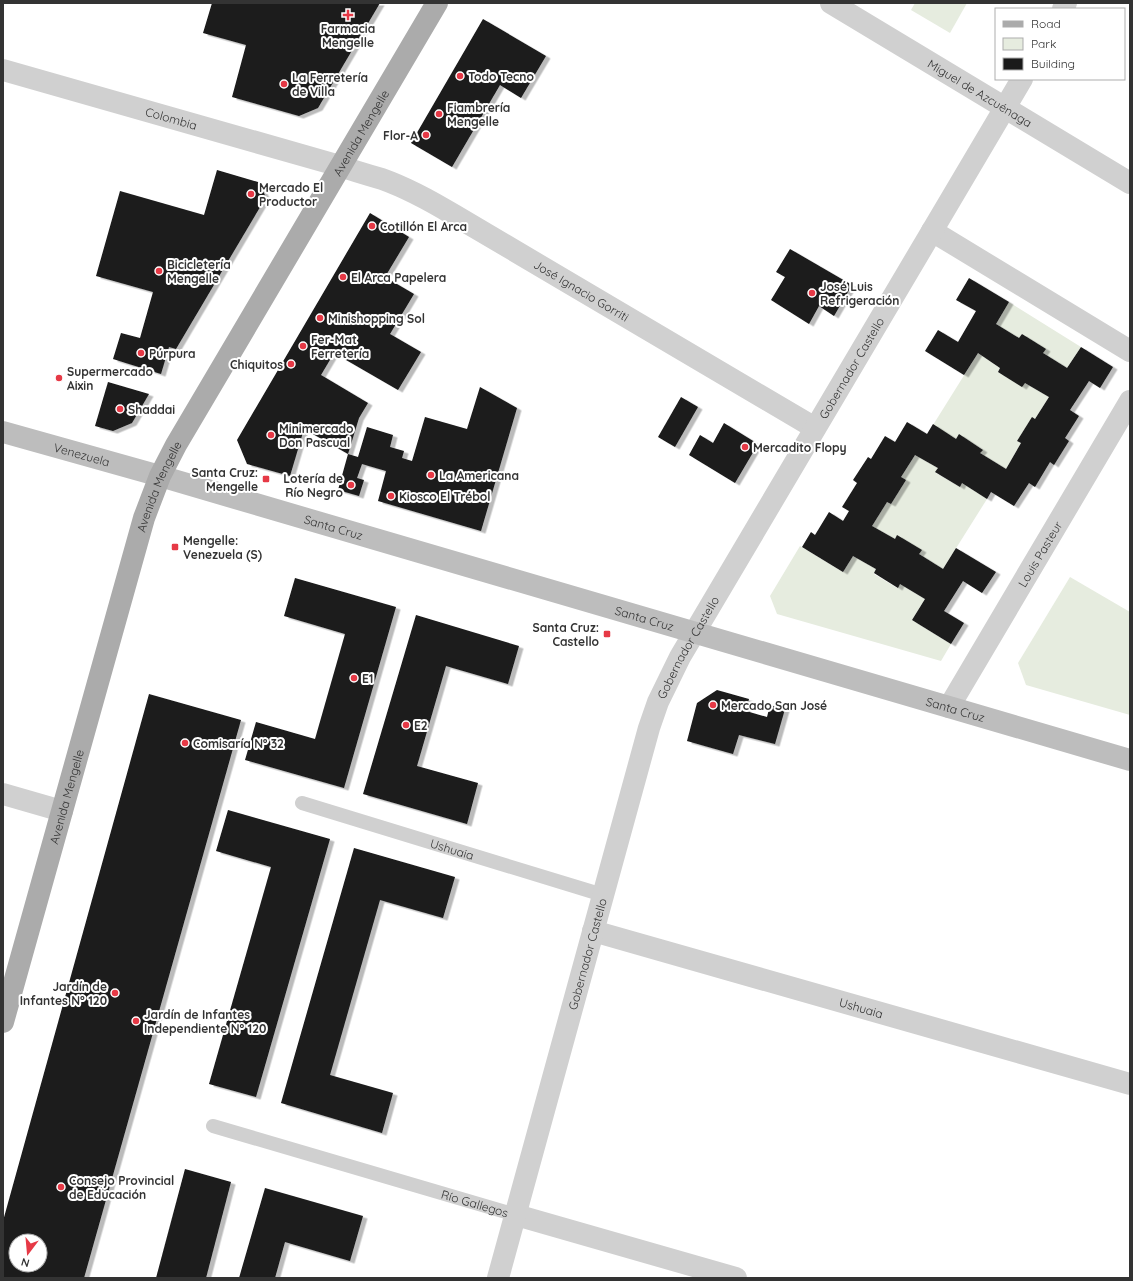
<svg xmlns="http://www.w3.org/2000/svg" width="1133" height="1281" font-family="Quicksand,sans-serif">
<defs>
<filter id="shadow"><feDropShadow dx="4.5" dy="2.5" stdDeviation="0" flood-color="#0004"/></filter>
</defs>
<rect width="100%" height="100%" fill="#fff"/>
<!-- green -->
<g fill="#e6ecdf">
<polygon points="915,3 967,3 950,33 911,10"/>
<polygon points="1009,302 1081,347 1067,368 1043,353 1045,349 1022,334 1019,338 996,324"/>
<polygon points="978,353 1000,368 998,372 1025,383 1049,397 1035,419 1032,418 1017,441 1021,443 1006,469 980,453 982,449 959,435 956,439 933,425"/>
<polygon points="915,455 938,468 936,473 960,487 962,483 987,499 943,569 919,554 897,536 895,539 872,526 887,502 891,504 906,480 901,477"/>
<polygon points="800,546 843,572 853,556 876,569 874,574 897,588 900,584 925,599 912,620 951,644 941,661 777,614 770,596"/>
<polygon points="1070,577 1130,612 1130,715 1026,685 1018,663"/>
</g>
<!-- building -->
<g fill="#1a1a1a" fill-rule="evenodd" filter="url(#shadow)">
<polygon points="212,3 380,3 318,108 299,116 232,97 246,45 203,33"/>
<polygon points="483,19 546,56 521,98 500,85 452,167 411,143"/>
<polygon points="217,170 258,182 266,197 176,349 169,347 161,374 113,359 121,333 140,338 153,292 96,276 120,191 204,215"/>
<polygon points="370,213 409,237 385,277 414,294 390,334 421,352 398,390 334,353 321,375 368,403 359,418 348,454 304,429 290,476 247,464 237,440"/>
<polygon points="790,249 852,285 834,316 819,306 809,324 771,300 785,277 776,272"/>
<polygon points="969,278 1009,302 996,324 1019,338 1022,334 1046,349 1043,353 1067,368 1081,347 1113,367 1100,388 1089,381 1070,410 1079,416 1065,438 1069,441 1054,465 1050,462 1035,487 1029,483 1014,506 991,492 987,499 962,483 960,487 935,472 938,468 915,455 901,477 906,480 891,504 887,502 872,526 895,539 897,535 922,550 919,554 943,569 956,548 996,572 982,593 963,581 944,611 964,623 951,644 912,620 925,599 900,584 898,588 874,573 876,569 853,556 843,572 802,547 811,532 815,535 829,512 843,521 849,511 842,507 857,483 853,480 868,457 871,459 885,436 895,442 907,422 927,434 933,424 956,439 959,434 983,450 980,453 1006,469 1021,443 1017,441 1032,417 1035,419 1049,397 1025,383 1022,387 998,372 1000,368 978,353 964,375 925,351 938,330 958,342 976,311 956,300"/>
<polygon points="108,382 149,394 132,423 113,431 95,426"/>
<polygon points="480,387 517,408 481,531 378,501 386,471 362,464 357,478 364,480 359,496 338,490 348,454 358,457 367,427 393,435 390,447 404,451 402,458 412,461 425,417 467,429"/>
<polygon points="681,397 698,407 675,447 658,437"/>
<polygon points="724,423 758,444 735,483 689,455 700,435 713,443"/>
<polygon points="295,578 396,607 344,788 245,760 256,722 315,739 345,634 284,616"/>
<polygon points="416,615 519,646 508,684 446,666 417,766 478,783 467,824 363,794"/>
<polygon points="717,690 749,699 746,711 767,717 770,705 785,709 775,744 739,735 733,754 687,741 697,703"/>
<path d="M149,694L241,720L84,1278H3V1221ZM16,1241H40V1265H16Z"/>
<polygon points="228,810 330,839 256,1097 209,1084 271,867 216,851"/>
<polygon points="354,848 455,877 443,918 380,900 330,1075 393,1093 382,1133 281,1103"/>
<polygon points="185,1169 231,1182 206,1278 156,1278"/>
<polygon points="265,1188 363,1216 350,1261 285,1242 275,1278 239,1278"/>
</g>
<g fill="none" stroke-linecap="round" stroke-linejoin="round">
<!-- lane -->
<g stroke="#d0d0d0" stroke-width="14">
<path id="s1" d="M302,803L603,895"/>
<path id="s2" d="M213,1126L516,1215"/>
</g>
<!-- street -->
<g stroke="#d0d0d0" stroke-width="22">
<path id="s3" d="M831,3L1130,183"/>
<polyline points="1063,9 1066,3"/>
<path id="s4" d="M3,70L340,166C354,171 368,175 382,179C407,188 431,201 454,215L815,428"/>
<polyline points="932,231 1130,351"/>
<path id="s5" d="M949,707L1130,401"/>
<polyline points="3,794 62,811"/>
<path id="s6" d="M593,931L1130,1084"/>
<polyline points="516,1215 736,1278"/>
<path id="s7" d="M498,1278L649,728L658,702L680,657L1022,79"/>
</g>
<!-- secondary -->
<path stroke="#bdbdbd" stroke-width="22" id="s8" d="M3,432L160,476L1130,760"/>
<!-- primary -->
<path stroke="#ababab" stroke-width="22" id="s9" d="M3,1022L144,518L160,476L176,445L437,3"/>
</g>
<!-- markers -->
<g fill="#e63946" stroke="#fff" stroke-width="1.5">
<path d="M346 9h4v4h4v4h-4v4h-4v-4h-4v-4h4z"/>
<circle cx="460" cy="76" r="4"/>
<circle cx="284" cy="84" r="4"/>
<circle cx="439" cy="114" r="4"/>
<circle cx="426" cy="135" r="4"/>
<circle cx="251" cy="194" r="4"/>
<circle cx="372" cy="226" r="4"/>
<circle cx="159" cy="271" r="4"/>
<circle cx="343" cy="277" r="4"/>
<circle cx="812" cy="293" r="4"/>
<circle cx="320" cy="318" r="4"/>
<circle cx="303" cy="346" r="4"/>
<circle cx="141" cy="353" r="4"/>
<circle cx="291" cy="364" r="4"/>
<circle cx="59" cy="378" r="4"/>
<circle cx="120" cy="409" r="4"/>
<circle cx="271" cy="435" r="4"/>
<circle cx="745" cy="447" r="4"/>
<circle cx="431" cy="475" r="4"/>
<rect x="262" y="475" width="8" height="8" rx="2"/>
<circle cx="351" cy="485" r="4"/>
<circle cx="391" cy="496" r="4"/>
<rect x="171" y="543" width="8" height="8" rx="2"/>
<rect x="603" y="630" width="8" height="8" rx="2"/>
<circle cx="354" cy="678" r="4"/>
<circle cx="713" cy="705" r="4"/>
<circle cx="406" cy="725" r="4"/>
<circle cx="185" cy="743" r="4"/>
<circle cx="115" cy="993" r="4"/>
<circle cx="136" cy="1021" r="4"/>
<circle cx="61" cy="1187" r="4"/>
</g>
<g text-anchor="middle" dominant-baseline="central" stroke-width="4" stroke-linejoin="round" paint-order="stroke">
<!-- poi labels -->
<g font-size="12" font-weight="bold" fill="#333" stroke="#fff" text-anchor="start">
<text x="348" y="28" text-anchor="middle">Farmacia<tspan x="348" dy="14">Mengelle</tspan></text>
<text x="468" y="76">Todo Tecno</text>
<text x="292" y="77">La Ferretería<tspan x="292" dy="14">de Villa</tspan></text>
<text x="447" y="107">Fiambrería<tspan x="447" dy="14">Mengelle</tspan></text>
<text x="418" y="135" text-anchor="end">Flor-A</text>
<text x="259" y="187">Mercado El<tspan x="259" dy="14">Productor</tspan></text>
<text x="380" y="226">Cotillón El Arca</text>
<text x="167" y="264">Bicicletería<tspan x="167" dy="14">Mengelle</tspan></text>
<text x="351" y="277">El Arca Papelera</text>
<text x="820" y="286">José Luis<tspan x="820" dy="14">Refrigeración</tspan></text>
<text x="328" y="318">Minishopping Sol</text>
<text x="311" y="339">Fer-Mat<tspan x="311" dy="14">Ferretería</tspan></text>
<text x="149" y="353">Púrpura</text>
<text x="283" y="364" text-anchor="end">Chiquitos</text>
<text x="67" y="371">Supermercado<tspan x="67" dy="14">Aixin</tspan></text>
<text x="128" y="409">Shaddai</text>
<text x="279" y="428">Minimercado<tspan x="279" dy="14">Don Pascual</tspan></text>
<text x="753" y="447">Mercadito Flopy</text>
<text x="258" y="472" text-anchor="end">Santa Cruz:<tspan x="258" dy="14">Mengelle</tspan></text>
<text x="439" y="475">La Americana</text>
<text x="343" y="478" text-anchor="end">Lotería de<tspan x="343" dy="14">Río Negro</tspan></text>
<text x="399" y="496">Kiosco El Trébol</text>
<text x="183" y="540">Mengelle:<tspan x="183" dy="14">Venezuela (S)</tspan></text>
<text x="599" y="627" text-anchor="end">Santa Cruz:<tspan x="599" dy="14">Castello</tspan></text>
<text x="362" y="678">E1</text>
<text x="721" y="705">Mercado San José</text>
<text x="414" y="725">E2</text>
<text x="193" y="743">Comisaría Nº 32</text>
<text x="107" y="986" text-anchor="end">Jardín de<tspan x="107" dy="14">Infantes N° 120</tspan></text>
<text x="144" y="1014">Jardín de Infantes<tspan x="144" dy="14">Independiente N° 120</tspan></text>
<text x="69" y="1180">Consejo Provincial<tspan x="69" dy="14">de Educación</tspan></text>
</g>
<!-- street labels -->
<g font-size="12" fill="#333" stroke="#fff">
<text stroke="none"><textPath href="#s3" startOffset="174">Miguel de Azcuénaga</textPath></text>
<text stroke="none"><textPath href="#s4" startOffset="175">Colombia</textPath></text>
<text stroke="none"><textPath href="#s9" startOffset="966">Avenida Mengelle</textPath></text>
<text stroke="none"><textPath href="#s4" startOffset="623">José Ignacio Gorriti</textPath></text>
<text stroke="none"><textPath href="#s7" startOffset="984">Gobernador Castello</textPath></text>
<text stroke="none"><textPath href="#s8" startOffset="82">Venezuela</textPath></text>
<text stroke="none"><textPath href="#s9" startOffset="558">Avenida Mengelle</textPath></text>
<text stroke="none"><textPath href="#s8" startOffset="344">Santa Cruz</textPath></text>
<text stroke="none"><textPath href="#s5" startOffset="178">Louis Pasteur</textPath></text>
<text stroke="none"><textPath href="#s8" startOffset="668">Santa Cruz</textPath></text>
<text stroke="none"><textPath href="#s7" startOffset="660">Gobernador Castello</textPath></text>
<text stroke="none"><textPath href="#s8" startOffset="992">Santa Cruz</textPath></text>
<text stroke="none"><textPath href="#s9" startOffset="234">Avenida Mengelle</textPath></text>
<text stroke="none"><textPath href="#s1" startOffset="157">Ushuaia</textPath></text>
<text stroke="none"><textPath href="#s7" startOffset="336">Gobernador Castello</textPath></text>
<text stroke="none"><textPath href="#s6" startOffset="279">Ushuaia</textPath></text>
<text stroke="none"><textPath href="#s2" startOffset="273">Río Gallegos</textPath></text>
</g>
</g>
<!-- border -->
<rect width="1133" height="1281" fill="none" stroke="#333333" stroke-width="8"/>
<!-- legend -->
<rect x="995" y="8" width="130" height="72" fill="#ffffff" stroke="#adadad"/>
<rect x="1003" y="21" width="20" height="6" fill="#ababab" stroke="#adadad"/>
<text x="1031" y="28" font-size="12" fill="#333333">Road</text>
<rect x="1003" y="38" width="20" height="12" fill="#e6ecdf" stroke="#adadad"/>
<text x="1031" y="48" font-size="12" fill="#333333">Park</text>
<rect x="1003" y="58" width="20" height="12" fill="#1a1a1a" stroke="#adadad"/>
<text x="1031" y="68" font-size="12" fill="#333333">Building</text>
<!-- north arrow -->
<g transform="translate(28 1253) rotate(196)"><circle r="19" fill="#ffffff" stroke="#adadad"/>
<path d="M0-3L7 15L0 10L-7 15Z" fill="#e63946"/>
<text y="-6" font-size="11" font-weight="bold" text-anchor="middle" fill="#333333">N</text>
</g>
</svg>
